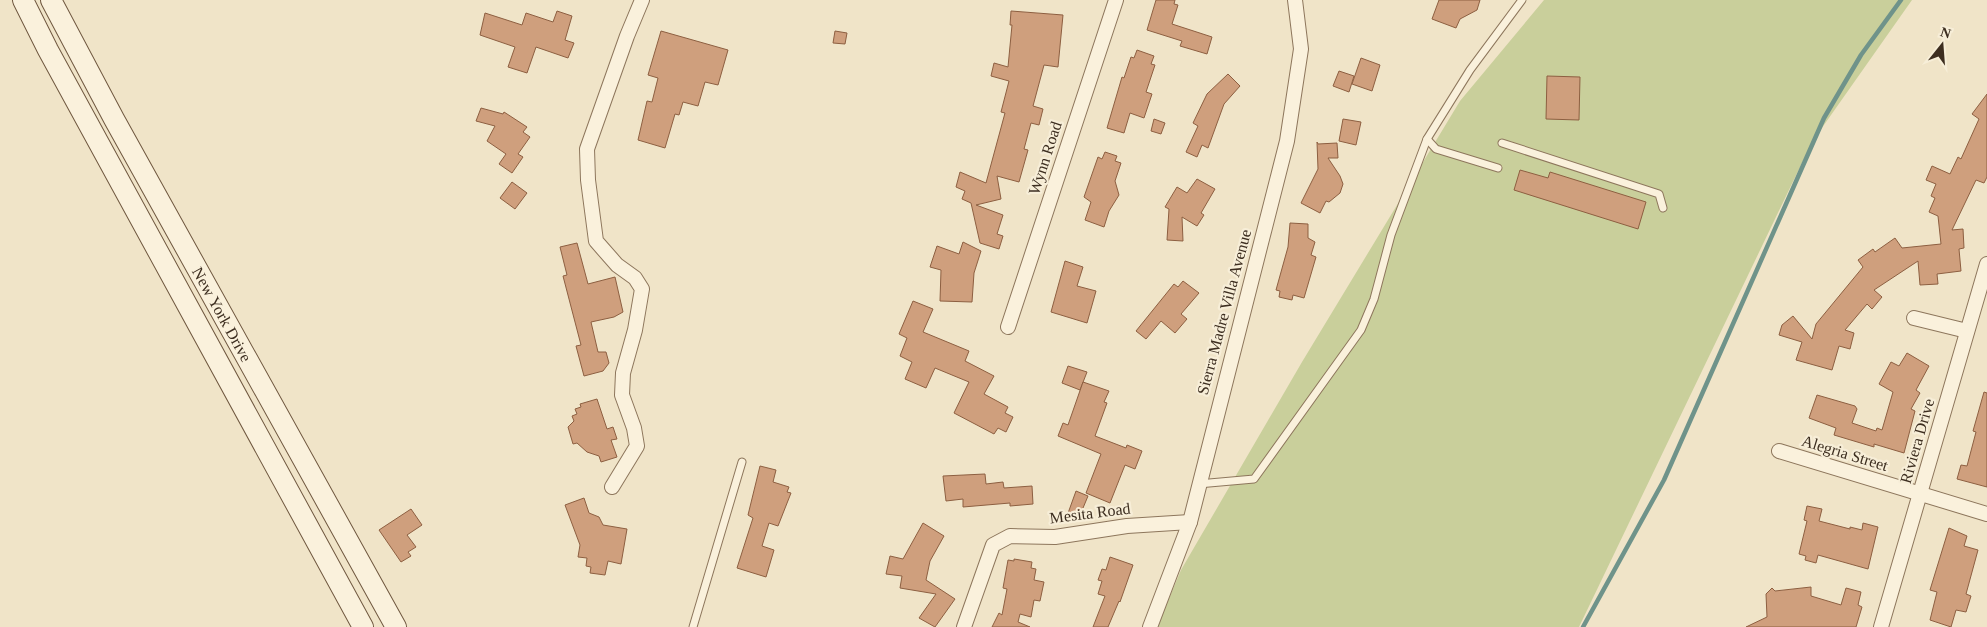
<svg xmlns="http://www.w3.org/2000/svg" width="1987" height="627" font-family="Georgia,serif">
<rect width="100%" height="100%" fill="#f0e4c8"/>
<!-- green -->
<polygon fill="#c9cf9b" points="1544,0 1912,0 1812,142 1579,627 1157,627 1181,570 1302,362 1460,101"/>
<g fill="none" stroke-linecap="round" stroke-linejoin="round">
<!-- stream -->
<polyline stroke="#6f938a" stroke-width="4.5" points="1583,627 1664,480 1824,118 1861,55 1901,0"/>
</g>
<!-- building -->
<g fill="#cf9f7d" stroke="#8d5f41">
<polygon points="1156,0 1175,0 1174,4 1178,5 1172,24 1212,37 1207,54 1180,46 1182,41 1147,30"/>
<polygon points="1439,0 1480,0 1477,10 1460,19 1456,28 1432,19"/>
<polygon points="557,11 572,16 565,40 574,43 568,58 536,47 527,73 508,67 515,47 480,35 485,13 522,25 526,13 553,22"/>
<polygon points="1011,11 1063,15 1058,67 1044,65 1033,106 1043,109 1039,125 1031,123 1024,149 1028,150 1019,182 997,176 1001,199 976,205 1003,215 997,234 1003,236 999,249 980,243 971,203 962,199 965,191 956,187 960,172 986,183 1005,113 1001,112 1009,81 991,76 994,63 1008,67 1012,25 1010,25"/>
<polygon points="661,31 728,50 718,85 705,82 698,106 683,102 679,115 675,114 665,148 638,140 647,101 652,102 658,78 648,75"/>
<polygon points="835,31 847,33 845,44 833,43"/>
<polygon points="1137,50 1154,56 1151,64 1155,65 1146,92 1152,94 1144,118 1130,113 1124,133 1107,128 1122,77 1124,78 1131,57 1134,58"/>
<polygon points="1361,58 1380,65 1372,91 1352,84"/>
<polygon points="1339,71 1354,76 1349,92 1333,86"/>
<polygon points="1228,74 1240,86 1224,104 1208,148 1202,145 1197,157 1186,152 1198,126 1193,123 1207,94"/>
<polygon points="1547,76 1580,77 1579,120 1546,119"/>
<polygon points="1987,94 1987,177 1984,183 1976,180 1952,230 1963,229 1964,248 1959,249 1961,271 1937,274 1938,284 1920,285 1918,261 1874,290 1882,297 1872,309 1867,304 1845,330 1854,333 1850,349 1839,346 1832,370 1796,360 1802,342 1779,335 1782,325 1793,316 1812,339 1816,324 1863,267 1858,260 1873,249 1875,252 1895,238 1902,248 1941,244 1938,216 1929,212 1935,198 1931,196 1936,184 1926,180 1932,166 1950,174 1958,157 1961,159 1979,119 1972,114"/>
<polygon points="481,108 503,114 504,112 527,127 523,132 530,137 518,154 523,157 512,173 499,164 506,154 487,141 495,126 476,121"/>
<polygon points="1154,119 1165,123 1161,134 1151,131"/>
<polygon points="1343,119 1361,122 1356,145 1339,141"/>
<polygon points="1317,142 1318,144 1337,143 1338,158 1328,158 1340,176 1343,184 1340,193 1329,202 1326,201 1320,213 1301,203 1318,169"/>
<polygon points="1105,152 1117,156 1115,161 1121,163 1115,181 1119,195 1109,211 1104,227 1085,220 1091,202 1084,197 1098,157 1102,159"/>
<polygon points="1520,170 1548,178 1550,172 1646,202 1638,229 1514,190"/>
<polygon points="1197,179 1215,189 1201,213 1204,215 1197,226 1182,217 1183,241 1167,240 1169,209 1165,207 1177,187 1187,193"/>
<polygon points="512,182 527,193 515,209 500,198"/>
<polygon points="1290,223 1308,224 1308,238 1315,242 1311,255 1316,257 1304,298 1293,295 1292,300 1279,297 1280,291 1276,290 1288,247"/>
<polygon points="963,242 981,251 974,273 972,302 940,301 941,270 930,267 937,246 959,254"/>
<polygon points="577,243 588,284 615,277 623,312 614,317 591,322 598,352 606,352 609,363 603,371 584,376 576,346 581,345 563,276 567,275 560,247"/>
<polygon points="1065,261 1083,267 1077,286 1096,291 1087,323 1051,312"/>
<polygon points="1183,281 1199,293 1181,314 1187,319 1175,333 1161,321 1146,339 1136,331 1174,284 1178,287"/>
<polygon points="913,301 933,309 923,332 969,351 965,361 994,376 984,394 1008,407 1005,413 1013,417 1006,432 998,428 994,434 954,413 969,382 935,368 926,388 905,379 912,362 900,356 907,338 899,334"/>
<polygon points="1907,353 1929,366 1916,390 1920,393 1911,409 1915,411 1904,453 1874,444 1874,447 1834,435 1836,428 1809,418 1817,395 1855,406 1857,409 1852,423 1876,431 1877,428 1882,430 1893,392 1879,384 1891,362 1899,366"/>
<polygon points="1068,366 1087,372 1080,390 1062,383"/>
<polygon points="1083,382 1109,391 1104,402 1107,403 1095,436 1126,448 1127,445 1142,451 1135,469 1125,465 1110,503 1086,493 1101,454 1058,436 1063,423 1068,425"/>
<polygon points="1984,392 1987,393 1987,487 1957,479 1961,465 1967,466 1976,432 1973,431"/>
<polygon points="597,399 607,429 613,427 617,439 611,440 617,457 601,462 599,456 587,452 577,443 573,444 568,427 574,421 572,416 577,414 575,409 581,407 580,404"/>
<polygon points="760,466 776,470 773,482 789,487 787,492 791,493 778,526 769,523 762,546 774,550 766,577 737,568 753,518 748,515"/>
<polygon points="985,474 986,484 1003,482 1004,488 1032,486 1033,504 1010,506 1010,503 963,507 963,499 946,501 943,476"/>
<polygon points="1076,491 1088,496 1078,520 1067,516"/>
<polygon points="584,498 589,513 599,517 603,525 627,529 621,564 608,561 605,575 590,573 591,567 586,566 587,558 578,557 580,545 565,505"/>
<polygon points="1807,506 1822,509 1819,521 1850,529 1850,527 1862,530 1863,523 1878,527 1868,569 1818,555 1816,563 1805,560 1806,556 1799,554 1807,521 1804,520"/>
<polygon points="411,509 422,525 407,535 416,547 408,552 411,556 401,562 379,530"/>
<polygon points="923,523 944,536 930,561 926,580 955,599 935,627 919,618 936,594 900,588 902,576 886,574 890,556 903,559"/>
<polygon points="1949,528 1967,536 1964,546 1978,550 1966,594 1971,596 1966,612 1956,610 1951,627 1930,620 1937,592 1930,590"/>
<polygon points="1110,557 1133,565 1120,602 1119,601 1108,627 1093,627 1105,596 1098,594 1102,581 1098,580 1102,569 1106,570"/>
<polygon points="1014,559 1032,562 1031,568 1036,569 1034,580 1044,582 1040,601 1034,600 1031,617 1020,614 1018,622 1030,627 992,627 999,613 1002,615 1007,589 1003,588 1008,560 1014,561"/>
<polygon points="1811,587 1811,596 1841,605 1846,588 1861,592 1858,605 1862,607 1856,627 1746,627 1767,617 1766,594 1772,588 1775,591"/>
</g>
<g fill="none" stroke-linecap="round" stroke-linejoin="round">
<defs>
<g id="lane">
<polyline points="1427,139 1436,149 1498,168"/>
<polyline points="1502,143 1659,194 1663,208"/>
<polyline points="1198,484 1254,479 1361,330 1374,299 1391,235 1427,139 1470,70 1522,0"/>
<polyline points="693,627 742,462"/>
</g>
<g id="street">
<polyline points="1914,318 1967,331"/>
<polyline points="1008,327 1116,0"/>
<polyline points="1779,451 1987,514"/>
<polyline points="612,487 637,446 634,428 622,395 623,373 635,330 642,289 635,278 617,265 596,241 588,180 587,149 627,36 642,0"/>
<polyline points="964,627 993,545 1010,536 1055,537 1127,526 1190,522"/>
<polyline points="1150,627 1190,522 1287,141 1301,49 1295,0"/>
<polyline points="1881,627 1987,264"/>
</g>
<g id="secondary">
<polyline points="23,0 48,50 363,627"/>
<path id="s1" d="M51,0L114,119L396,627"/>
</g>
</defs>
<!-- lane casing -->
<use href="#lane" stroke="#8d765c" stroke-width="9"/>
<!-- street casing -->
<use href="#street" stroke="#8d765c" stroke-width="16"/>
<!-- secondary casing -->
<use href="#secondary" stroke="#6f573f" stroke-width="22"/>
<!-- lane -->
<use href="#lane" stroke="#faf1dc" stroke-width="7"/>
<!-- street -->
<use href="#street" stroke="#faf1dc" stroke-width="14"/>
<!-- secondary -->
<use href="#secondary" stroke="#faf1dc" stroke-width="20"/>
</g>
<g text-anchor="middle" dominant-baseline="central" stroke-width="4.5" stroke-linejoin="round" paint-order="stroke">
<!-- street labels -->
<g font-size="16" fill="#3d2e20" stroke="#f7eed8">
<text transform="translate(1045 158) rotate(-72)">Wynn Road</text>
<text transform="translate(1224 312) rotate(-75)">Sierra Madre Villa Avenue</text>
<text stroke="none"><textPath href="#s1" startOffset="358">New York Drive</textPath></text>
<text transform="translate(1917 441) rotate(-74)">Riviera Drive</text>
<text transform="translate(1845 453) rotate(17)">Alegria Street</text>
<text transform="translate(1090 513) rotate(-7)">Mesita Road</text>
</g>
</g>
<!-- north arrow -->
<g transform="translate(1942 45) rotate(17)" stroke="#f7eed8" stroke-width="4" paint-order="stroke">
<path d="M0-4L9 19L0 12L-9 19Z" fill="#3d2e20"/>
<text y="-8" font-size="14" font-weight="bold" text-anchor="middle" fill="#3d2e20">N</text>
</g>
</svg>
